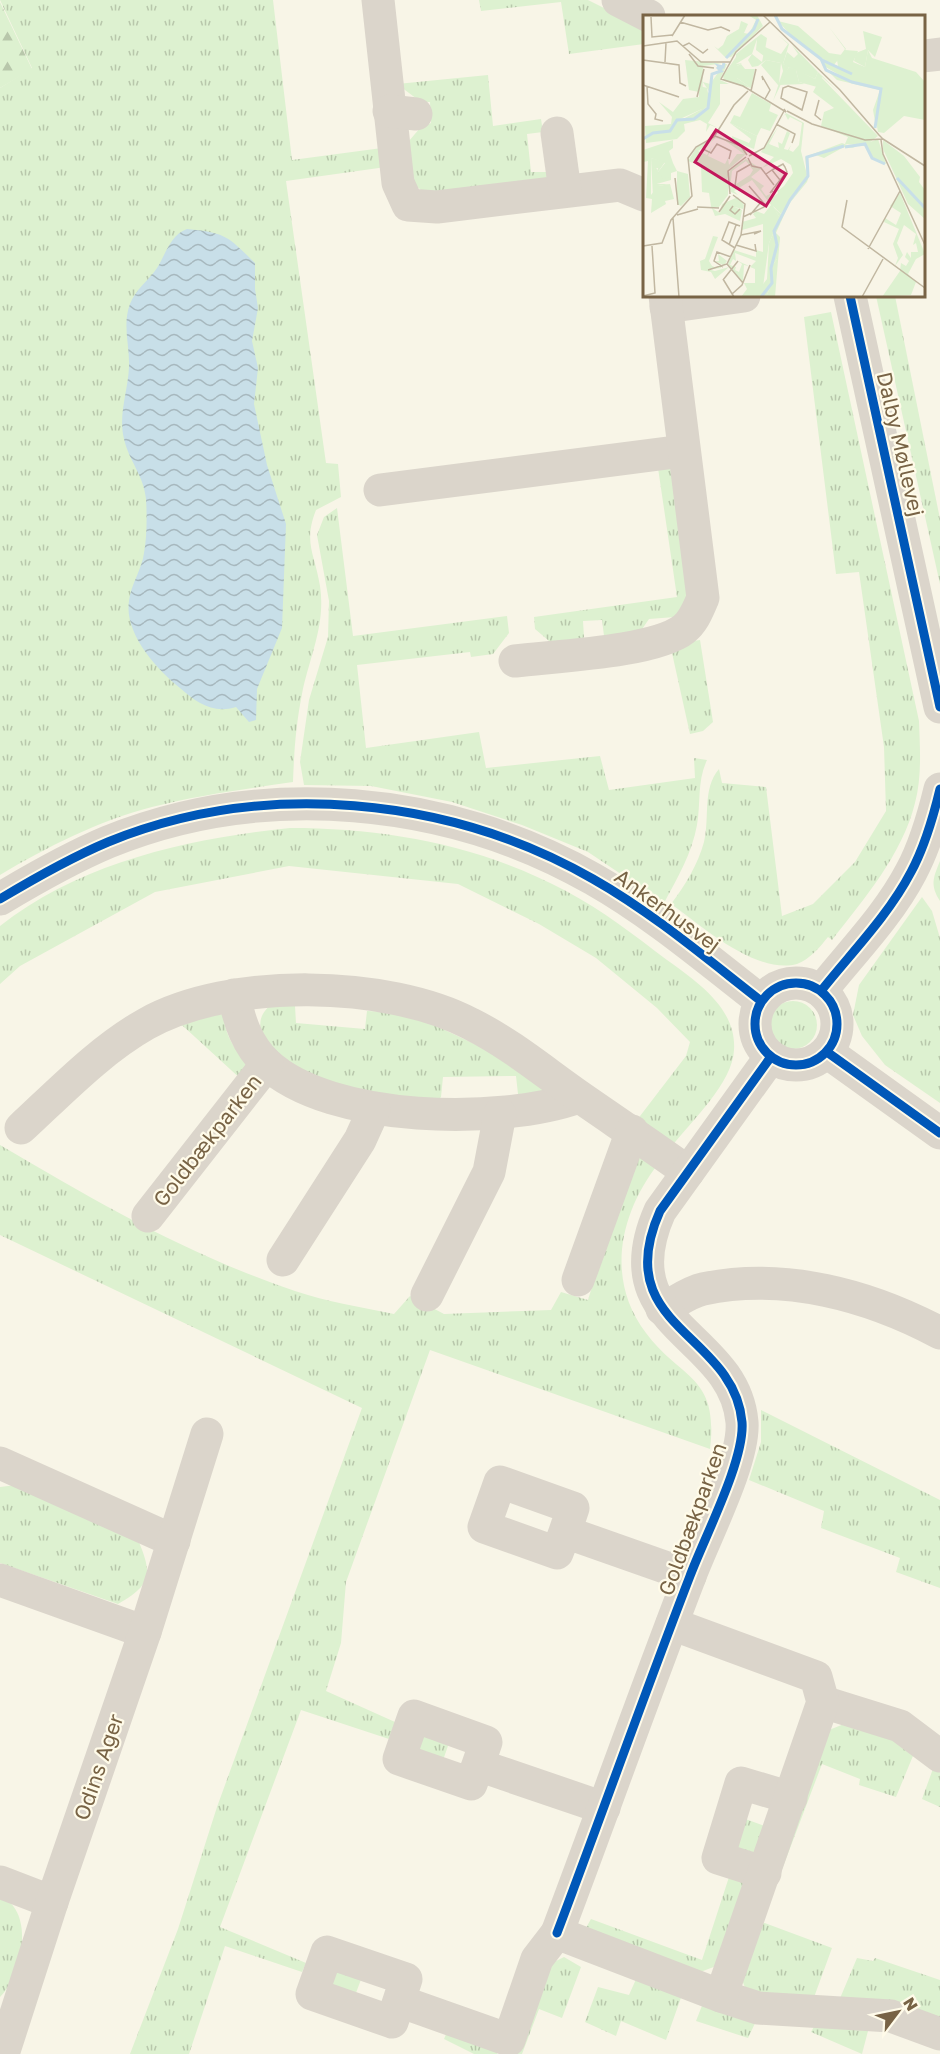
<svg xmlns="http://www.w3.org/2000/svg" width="940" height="2054" font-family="'Golos Text',sans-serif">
<defs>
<pattern id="grass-tufts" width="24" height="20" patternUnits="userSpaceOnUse" patternTransform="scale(1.5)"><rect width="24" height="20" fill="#ddf1d0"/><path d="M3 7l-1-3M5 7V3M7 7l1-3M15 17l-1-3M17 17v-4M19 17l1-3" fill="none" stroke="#b8c7ab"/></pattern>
<pattern id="forest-firs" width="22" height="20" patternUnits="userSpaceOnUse" patternTransform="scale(1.5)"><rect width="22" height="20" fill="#ddf1d0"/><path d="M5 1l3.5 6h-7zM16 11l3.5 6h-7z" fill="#b8c7ab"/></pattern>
<pattern id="water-waves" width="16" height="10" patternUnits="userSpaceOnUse" patternTransform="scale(1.5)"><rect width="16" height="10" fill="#c8dfe8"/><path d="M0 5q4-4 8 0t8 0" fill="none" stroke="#a7b8be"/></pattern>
</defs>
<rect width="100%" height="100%" fill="#f8f5e7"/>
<!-- grass -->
<g fill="url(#grass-tufts)">
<path d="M0,0H273L292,160L382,148L386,167L286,181L326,463L338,464L341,497L316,510C303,543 315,554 320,586C326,625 309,658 302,694C296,724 294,752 293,782C246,789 198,795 152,807C98,821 47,847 0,875V88L32,68Z"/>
<polygon points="479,0 588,0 644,28 644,44 569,54 561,2 481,11"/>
<polygon points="488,75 493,126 541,119 543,132 527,134 531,172 547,172 548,182 429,196 408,180 403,148 420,128 431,123 430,102 421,102 397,84"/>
<polygon points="876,296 895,296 940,519 940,584"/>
<path d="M831,312L919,721C920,748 922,777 915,803C902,855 864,899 832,940L828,937C820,947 809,960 797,964C756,975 702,926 671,904C685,886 698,864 704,842C710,817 702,789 719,769L722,783L766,787L782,916L813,904L855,862L886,811L884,747L859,572L836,574L804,317Z"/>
<polygon points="668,467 675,475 693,595 675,617 649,619 636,638 604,636 602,620 583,621 584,637 580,642 555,646 535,629 534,617 677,597 658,468"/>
<path d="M337,508L353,636L507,616L509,633L493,654L471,657L470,652L357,665L366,748L479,732L486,768L600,756L609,790L695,778L694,758L707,760C697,781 701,802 697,825C692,853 678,877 664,903L588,852L522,825L452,802L371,786L304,785L300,762L309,700L328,637L329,601L317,535L324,517Z"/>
<polygon points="700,640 713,722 703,731 690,734 672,653 680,643"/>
<path d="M290,828C386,828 480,845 566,891C602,910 634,935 667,960C696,981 737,1008 734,1050C733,1082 691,1122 671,1147L637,1120L686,1056L690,1042L657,1008L596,958L539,924L458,884L289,866L155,892L20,966L0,984V926C81,862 190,838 290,828Z"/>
<path d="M940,861V901C930,885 933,878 940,861Z"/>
<polygon points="922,897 932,911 940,938 940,1103 885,1065 862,1036 853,1015 859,985"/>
<circle cx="793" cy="1025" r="24"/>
<path d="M275,1001L295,1006L296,1023L365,1029L367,1011L409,1013L538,1074L544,1093L518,1094L516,1076L443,1077L441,1097L436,1102L331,1085L266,1050C260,1026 254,1018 275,1001Z"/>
<path d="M223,1014C226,1035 232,1048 248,1062L243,1081L183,1026L165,1023Z"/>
<path d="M0,1145C99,1203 186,1254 295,1291C327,1302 361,1307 394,1314L410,1296L444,1314L551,1310L561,1292L588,1300L633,1152L658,1164C620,1213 605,1279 646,1333C681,1380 719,1375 710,1449L430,1350L346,1582L341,1643L326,1691L395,1722L389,1739L301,1710L220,1927L306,1963L302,1972L225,1946L189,2054H130L178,1929L217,1807L362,1408L0,1235Z"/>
<polygon points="761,1410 940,1500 940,1588 896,1572 900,1558 821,1528 824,1511 749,1480 761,1442"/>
<path d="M16,1485L138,1540C153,1575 151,1585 118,1604L0,1563V1487Z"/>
<polygon points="854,1720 915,1751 896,1797 859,1785 860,1779 822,1764 762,1922 832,1948 813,2000 748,1995 738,1970 824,1732"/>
<polygon points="421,1729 450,1740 441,1766 411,1756"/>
<polygon points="934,1766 940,1770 940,1807 922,1799"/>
<polygon points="740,1817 770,1828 758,1858 729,1847"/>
<polygon points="729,1877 742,1881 746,1889 719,1965 695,1974 583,1933 591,1919 702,1960"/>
<path d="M0,1896C36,1911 22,1975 0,1997Z"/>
<polygon points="564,1957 581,1967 562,2018 539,2009 522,2054 514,2054 548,1965"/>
<polygon points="857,1958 873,1961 875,1958 940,1980 940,2024 838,2003"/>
<polygon points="335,1964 363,1974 353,2001 325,1990"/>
<polygon points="637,1977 683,1992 666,2040 621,2021 616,2036 585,2022 598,1987 629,1995"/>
<polygon points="705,1998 757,2019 748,2038 696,2021"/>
<polygon points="816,2023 868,2031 862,2054 811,2032"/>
<polygon points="447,2032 498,2049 497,2054 474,2054 444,2039"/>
</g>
<!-- forest -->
<polygon fill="url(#forest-firs)" points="0,2 32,69 0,88"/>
<!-- water -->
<path fill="url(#water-waves)" d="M187,229C227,233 227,236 255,263V289L258,308L252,341L258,368L254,404L267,465L286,524L282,628L257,689L256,720L249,722L236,707C213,714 197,703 180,688C156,669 124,633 129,601C131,584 142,569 144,553C147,537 147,515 146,499C144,476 129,461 124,439C118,415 128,391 129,367C130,346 122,325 130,304C135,290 149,280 157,268C166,254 170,235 187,229Z"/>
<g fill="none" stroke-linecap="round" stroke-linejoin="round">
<!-- minor -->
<g stroke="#dbd5cb" stroke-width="33">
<polyline points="378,0 398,183 408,205 437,207 620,185 644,195"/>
<polyline points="618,0 649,16"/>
<polyline points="924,56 940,54"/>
<polyline points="389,111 416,114"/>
<polyline points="557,133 565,191"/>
<polyline points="850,296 940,707"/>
<polyline points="666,307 744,296"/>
<polyline points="380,490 683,451"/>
<path d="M515,661C556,656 655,652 684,629C694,621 698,609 703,598L665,296"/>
<path d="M0,899C35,878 70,858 108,842C263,779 448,796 593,879C653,913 707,959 761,1001"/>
<circle cx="796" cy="1024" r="41"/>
<path d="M821,991C851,953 888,916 911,872C925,846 933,818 940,789"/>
<path d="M234,995C239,1021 247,1045 267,1064C331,1123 501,1125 579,1097"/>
<polyline points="827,1052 940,1133"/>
<path d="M21,1128C60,1092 100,1050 146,1024C229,977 388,980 471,1024C511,1044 544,1072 580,1097C616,1122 652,1146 688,1172"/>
<polyline points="148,1216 267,1064"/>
<polyline points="283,1260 360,1140 374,1109"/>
<polyline points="578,1280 632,1131"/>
<polyline points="427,1295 489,1172 500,1114"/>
<path d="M662,1309C675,1303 689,1292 703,1289C784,1272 869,1295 940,1333"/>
<polyline points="0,1463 174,1541"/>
<polyline points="565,1532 573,1508 500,1482 484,1527 557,1553 565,1532 690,1576"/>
<polyline points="0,1580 145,1632"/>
<polyline points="823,1702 900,1726 940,1756"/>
<polyline points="478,1765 486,1742 414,1716 399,1759 471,1784 478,1765 604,1808"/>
<polyline points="765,1873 718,1858 741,1783 791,1798"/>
<polyline points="0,1882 52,1902"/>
<path d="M557,1933C602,1814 644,1695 690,1576C704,1538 745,1460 742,1422C734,1332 608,1328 660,1211L770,1058"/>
<polyline points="721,1996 758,2008 891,2016 940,2034"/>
<polyline points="399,2001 392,2022 312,1994 327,1952 406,1979 399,2001 509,2040 537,1959 557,1933 721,1996 823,1702 816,1677 672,1624"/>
<polyline points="3,2054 52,1902 145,1632 207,1434"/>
</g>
<defs>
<g id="cycleway">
<polyline points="850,296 940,707"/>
<path d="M0,899C35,878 70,858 108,842C263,779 448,796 593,879C653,913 707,959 761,1001"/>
<circle cx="796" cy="1024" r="41"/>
<path d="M821,991C851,953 888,916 911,872C925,846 933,818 940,789"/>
<polyline points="827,1052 940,1133"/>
<path d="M557,1933C602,1814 644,1695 690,1576C704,1538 745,1460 742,1422C734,1332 608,1328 660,1211L770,1058"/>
</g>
</defs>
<!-- cycleway casing -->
<use href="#cycleway" stroke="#fffbe9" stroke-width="13"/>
<!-- cycleway -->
<use href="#cycleway" stroke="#0057b8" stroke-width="9"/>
</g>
<g text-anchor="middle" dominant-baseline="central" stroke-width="4.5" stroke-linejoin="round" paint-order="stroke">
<!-- street labels -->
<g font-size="21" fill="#786345" stroke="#fffbe9">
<text transform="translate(901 444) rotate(77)">Dalby Møllevej</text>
<text transform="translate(668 910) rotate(36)">Ankerhusvej</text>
<text transform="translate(207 1140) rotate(-52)">Goldbækparken</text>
<text transform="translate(692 1519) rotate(-70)">Goldbækparken</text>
<text transform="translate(98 1767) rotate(-71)">Odins Ager</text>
</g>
</g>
<!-- overview -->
<g transform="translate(643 15)">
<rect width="282" height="282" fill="#f8f5e7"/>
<path d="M186,12L203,34L202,35L215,36L210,47L222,52L225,35L229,43L273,57L282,67V105L261,101L241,118L235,117L232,101L238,73L207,66L179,50L180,45L195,51L194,45L202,34ZM118,19L124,23L121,41L113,35L114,24L109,39L93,49V39ZM149,30L175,57L172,64L140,49L144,37L151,43L155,39ZM123,45L138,48L136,69L146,52L153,55L156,67L162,69L135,70L118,50ZM98,49L102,54H112L108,73L94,63V51ZM178,62L235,121L227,127L235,124L243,149L229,142L222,131L202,129L205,122L178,111L181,97L191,93L170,77ZM143,98L161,108L158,136L164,160L138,199L130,191L137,203L126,228L120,272L110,282H98L104,274L101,268H112V254L107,252L113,246L92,238L93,246L90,244L87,250L93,252L92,255L96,257L99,249L95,246L106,251L101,250L100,267L85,249L91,235L113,242V235L120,237V209L99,215V207L113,203L110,199L113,196L121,199L128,190L109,165L91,176L95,180L88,177L84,164L88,153L103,144L118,154L108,162L121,171L118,174L123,181L127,179V185L135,178L132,171L136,175L141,171L150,158L148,150L138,144L119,153L131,142L118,137L135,112L126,129L136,133L135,127L139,129L144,116L147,118L141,134L145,135L148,130L146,135L150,137L156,130L159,108L147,102L145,105L142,99L134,110ZM103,146L110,155L107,160L87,173L89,156ZM72,122L79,125L73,123L55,136L64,140L69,131L65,141L82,149L85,143L86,150L94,139H101L81,125L97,131L103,139L86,154L85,180L76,192L69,193L77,198L79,189L95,182L101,190L100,194L91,192L99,195L97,206L82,199L72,201L68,191L66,178L59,177L58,151L45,146L54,132ZM30,125V133L26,136L30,148L34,156L45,159L47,182L38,191L34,189V156L28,158V165L10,170V156L13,152L15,157L22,148L8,143V180L15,171L27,169L31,184L22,186L23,189L8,198L9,184L3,183L5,146L0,147V135ZM240,125L261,141L277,162L276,167L282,175V204L265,189L240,134ZM257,178L282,239L273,244L265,259L273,267L268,280L239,282L257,256L258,248L263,251L266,246L262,242L264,237L268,243V237H275L273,228L270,230L273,219L261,210L254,228L260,240L252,251L255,243L250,229L256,214L241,207L242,203L253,210L258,198L247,191ZM70,221L75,222L66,246L69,251L74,253L78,249L72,246H76L75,239L84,246L87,242L81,250L78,249V253L71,254H64L72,256L86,252L72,264L68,257L58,255L57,246L62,244ZM135,222H137L132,282H123L129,268L128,252L134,244Z" fill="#ddf1d0" fill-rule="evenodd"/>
<path d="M105,0H114L120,11L88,42L83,43L71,31L75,34L80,30L84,21L96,14L98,6L105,9L101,18L106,19L113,5ZM220,16L239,22L232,42L225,35L222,52L211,46L213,38L223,34ZM135,20L146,29L140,49L147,51L172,64L175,57L197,78L179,62L174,72L156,67L153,55L146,52L130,86L140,56L138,48L123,45L115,51L109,52L105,45L109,39L119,47L122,32L138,39L145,29ZM93,42V49L99,48L94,51V63L108,73L81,66L80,61ZM42,45L84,49L77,65L86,69H77V89L65,108L75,113L67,110L63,117L64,109L57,105L41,109L42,116L34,124L3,128L2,111L28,109L29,102L16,87L30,97L40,84L56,82V77L46,75ZM82,48L67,69L60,67L67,78L65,93L50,104H37L59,94L60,51ZM185,56L238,73L233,112L230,95L237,75L194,65ZM87,108L114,121L111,134L90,126L89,121L106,128L108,124ZM199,128L212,133L201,132L181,143L170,139L165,143L166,161L164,167L146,189L133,218L137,222L134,244L128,252L129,268L123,282H110L124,264L126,228L137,203L130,192L138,199L160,170L164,160L162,142ZM8,143L22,147L15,157L19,162H27L18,164L14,156L15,153H12L10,169H27L15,171L16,179L10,182Z" fill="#ddf1d0" fill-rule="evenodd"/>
<path d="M135,6L155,11L186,38L199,40L190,51L152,25ZM57,71L64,73L65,78L69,76L68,88L50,104L38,105L59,94Z" fill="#ddf1d0"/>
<path d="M109,78L128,89L126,96L135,100L127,116L118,113L114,121L87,108L91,100L97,102Z" fill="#ddf1d0"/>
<path fill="none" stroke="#c8dfe8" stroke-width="3" d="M132,0L139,14L178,44L183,55L209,67L238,74L232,113M83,43L111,14L115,4M179,45L209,59M0,124L10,118L27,116L34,105L51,104L65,93L69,59L78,56L74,52L79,55L75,52L79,54L76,51L80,52L81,48M202,132L222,129L229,143L242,149M254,163L282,193M118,282L129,268L128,253L134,230L131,216L147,185L165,161L164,142L201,131"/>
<path fill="none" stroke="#c1b7a1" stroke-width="1.5" d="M120,0L197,75L236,120M8,2L9,22L29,20M37,7L65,15L78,12L87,16M127,7L93,37L78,64L100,71L143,97L141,94M29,21L42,0M0,31L34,26L58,47H87M40,31L46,28L60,38L65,34M46,39L55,51L71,53M0,45L36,50L37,68L43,71M22,47L23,28M120,65L119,61L127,75L122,84M0,70L36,82M4,71L5,89L13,99L12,104L20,106M145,71L164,77L159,95L138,83L140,73ZM108,76L113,54M54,82L61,54M176,85L172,100L178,105M144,96L169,109L222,125L240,124L236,120M133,109L152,119L149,128M72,121L98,131L104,140M240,124L282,151M238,125L240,139L282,230M60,134L68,138L74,129L88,136L86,144M106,141L121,133L141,96M105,143L109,151L118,153L131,170M129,155L140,149L142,152L144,157L137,165M123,159L129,155L137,165L127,178L130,176M32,163L35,190M92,171L94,157L108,149M106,171L124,192M87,179L85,156L103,142M204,185L199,212L282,273M90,191L87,195L92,199L97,194M54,192L76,193M76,197L87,181M34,200L55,194M107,200L119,186M100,202L123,191M30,203L36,282M98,220L118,216L111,219M86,230L93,210M93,230L113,236L112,229M0,231L19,228L28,205L49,181L45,143L53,132L71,122L91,90L105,76M92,233L79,225L86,207L97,211M225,234L257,176M84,249L100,268M80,252L71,246L74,237L88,242M65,255L84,249L98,220L102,189L90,180M80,264L91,282M80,265L95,246M89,279L99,270L107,250M0,281L12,278L9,231M219,282L240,244"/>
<path fill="#c2185b" fill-opacity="0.15" stroke="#c2185b" stroke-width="3" d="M73,115L143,159L123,191L52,147Z"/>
<rect width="282" height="282" fill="none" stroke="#786345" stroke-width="3"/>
</g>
<!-- north arrow -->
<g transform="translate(898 2012) rotate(58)" stroke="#fffbe9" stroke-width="4.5" paint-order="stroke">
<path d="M0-4.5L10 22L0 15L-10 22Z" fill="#786345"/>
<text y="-9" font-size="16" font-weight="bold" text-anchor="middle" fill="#786345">N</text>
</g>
</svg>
